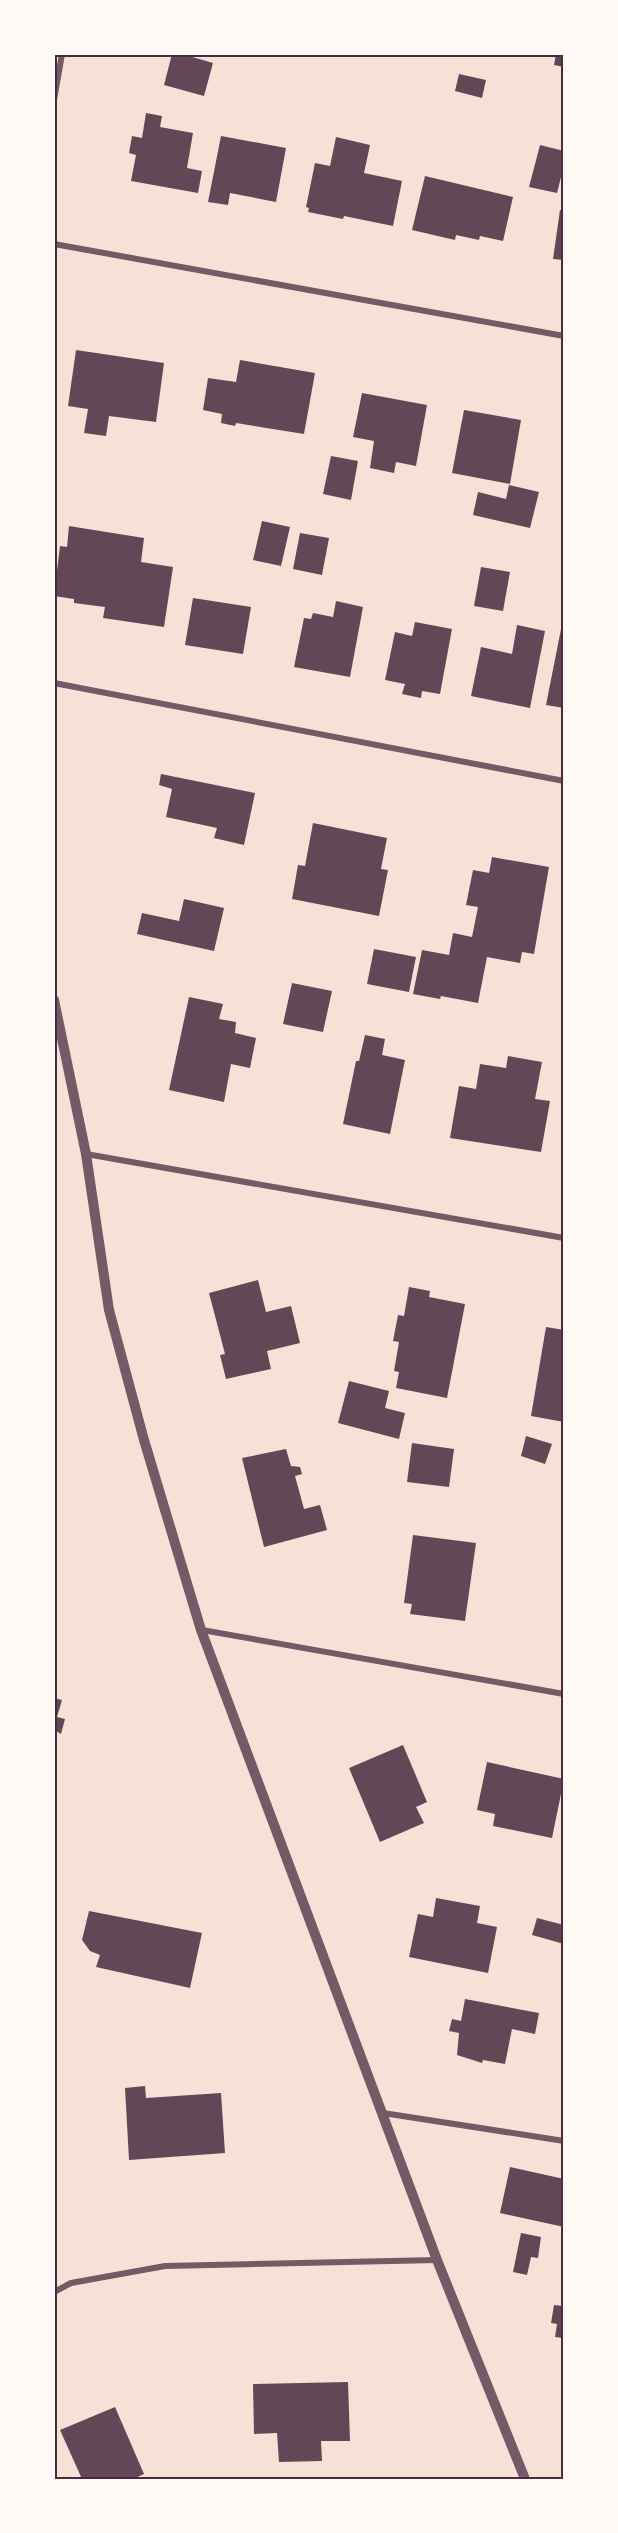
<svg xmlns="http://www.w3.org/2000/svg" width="618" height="2533" font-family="'Titillium Web',sans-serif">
<rect width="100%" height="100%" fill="#f7e1d7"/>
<!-- building -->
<g fill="#644757">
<polygon points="172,54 182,54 213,63 204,96 164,85"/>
<polygon points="556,54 564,54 564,67 554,65"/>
<polygon points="459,74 486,80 482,98 455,91"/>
<polygon points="146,113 162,116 160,127 193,133 187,168 202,171 198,193 131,181 136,155 129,153 132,136 142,138"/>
<polygon points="221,136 286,148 276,202 230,193 228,205 208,202"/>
<polygon points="336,137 370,145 364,173 402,181 393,226 344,216 343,219 308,212 309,208 306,207 315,163 330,166"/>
<polygon points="540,145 564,151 564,165 557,193 529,187"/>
<polygon points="425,176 513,197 503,241 480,236 479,240 456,235 455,240 412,230"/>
<polygon points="560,210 564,211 564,260 553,259"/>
<polygon points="76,350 164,363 156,422 109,416 106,436 84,433 88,409 68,406"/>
<polygon points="240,360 315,373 304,434 236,423 235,426 221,423 222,414 203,410 208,378 236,382"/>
<polygon points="362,393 427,405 416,466 396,462 394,473 370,468 374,441 353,437"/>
<polygon points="464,410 521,420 510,484 452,473"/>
<polygon points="331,456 358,461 351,500 323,494"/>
<polygon points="509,485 539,492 530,528 473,515 478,492 506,499"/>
<polygon points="262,521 290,527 281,566 253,560"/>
<polygon points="69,526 144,538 141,562 173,567 164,627 103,618 105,607 74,603 74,599 54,596 60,546 67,547"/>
<polygon points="300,533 329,538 322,575 293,569"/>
<polygon points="481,567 510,572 503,611 474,606"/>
<polygon points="193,598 251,607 243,654 185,645"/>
<polygon points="336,601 363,607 350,677 294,667 304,618 311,619 313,613 333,617"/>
<polygon points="563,619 564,619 564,708 546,705"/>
<polygon points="415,622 452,629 440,694 422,691 421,698 402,694 405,684 385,680 395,632 412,636"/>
<polygon points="517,625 545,631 530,708 471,696 481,647 512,654"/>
<polygon points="161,774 255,793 244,845 214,838 217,828 166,817 172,789 159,785"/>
<polygon points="313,823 387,838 381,869 388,870 379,916 292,899 298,865 305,866"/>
<polygon points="492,857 549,867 534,954 522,952 520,963 487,957 478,1003 441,996 440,999 413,994 422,950 449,955 453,933 472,937 478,907 466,905 473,870 489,873"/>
<polygon points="184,899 224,908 214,951 137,934 142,913 179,921"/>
<polygon points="374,949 416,957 409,992 367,984"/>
<polygon points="292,983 332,991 323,1032 283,1024"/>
<polygon points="189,997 223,1004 219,1019 236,1022 235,1033 256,1038 250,1068 231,1064 224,1102 169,1090"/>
<polygon points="365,1035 385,1039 382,1055 405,1060 390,1134 343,1124 356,1061 359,1061"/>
<polygon points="508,1056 542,1062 535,1099 550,1101 541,1152 450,1138 459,1086 476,1089 480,1064 506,1068"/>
<polygon points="258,1280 266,1312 291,1306 300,1343 267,1351 271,1369 226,1379 220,1355 225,1354 209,1293"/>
<polygon points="409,1287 430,1291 429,1297 465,1304 447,1398 396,1388 399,1372 394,1371 399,1342 393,1341 398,1315 404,1316"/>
<polygon points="546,1327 564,1330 564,1422 531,1416"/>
<polygon points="349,1381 389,1391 385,1408 405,1413 399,1439 338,1423"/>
<polygon points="526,1436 552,1444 545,1464 521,1456"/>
<polygon points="412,1443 454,1449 449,1487 407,1482"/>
<polygon points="286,1449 291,1466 300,1467 302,1474 295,1476 304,1509 320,1505 327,1530 264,1547 242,1458"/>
<polygon points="413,1535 476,1543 465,1621 410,1614 412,1604 404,1603"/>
<polygon points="54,1698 62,1700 57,1717 65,1719 61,1734 56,1731 55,1736"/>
<polygon points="403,1745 427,1802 416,1807 424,1823 380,1842 349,1768"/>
<polygon points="487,1762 564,1779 552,1838 493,1826 495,1814 477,1810"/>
<polygon points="436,1898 480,1906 477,1923 497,1927 488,1973 409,1957 418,1914 433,1917"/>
<polygon points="89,1911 202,1933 190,1988 96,1967 100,1955 90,1951 82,1940"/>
<polygon points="537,1918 564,1925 564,1944 532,1935"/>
<polygon points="465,1999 539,2013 535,2034 512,2029 505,2064 483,2060 482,2063 457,2055 459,2033 449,2031 452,2019 461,2021"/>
<polygon points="145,2086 146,2098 221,2093 225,2153 129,2160 125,2088"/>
<polygon points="510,2167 564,2179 564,2227 500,2213"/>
<polygon points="521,2233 541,2237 538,2258 531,2257 527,2275 513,2272"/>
<polygon points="554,2305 564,2306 564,2338 555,2337 557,2324 551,2323"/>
<polygon points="348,2382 350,2441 321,2441 322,2461 279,2462 277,2433 254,2434 253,2384"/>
<polygon points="115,2407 144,2474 133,2479 82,2479 60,2430"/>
</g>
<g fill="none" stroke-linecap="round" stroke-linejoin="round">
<!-- minor -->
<g stroke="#755966" stroke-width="6">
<polyline points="54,100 62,54"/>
<polyline points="54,244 564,336"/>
<polyline points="54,683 564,781"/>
<polyline points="86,1154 564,1238"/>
<polyline points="202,1630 564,1694"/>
<polyline points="383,2113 564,2141"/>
<polyline points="54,2292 71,2283 165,2266 437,2260"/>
</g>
<!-- tertiary -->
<polyline stroke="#755966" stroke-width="10" points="54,1000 86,1154 109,1310 144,1440 201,1630 437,2260 525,2479"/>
</g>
<!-- border -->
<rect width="618" height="2533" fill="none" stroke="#fffaf5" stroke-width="111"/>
<rect x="56" y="56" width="506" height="2422" fill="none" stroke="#4a2c40" stroke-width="2"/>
</svg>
